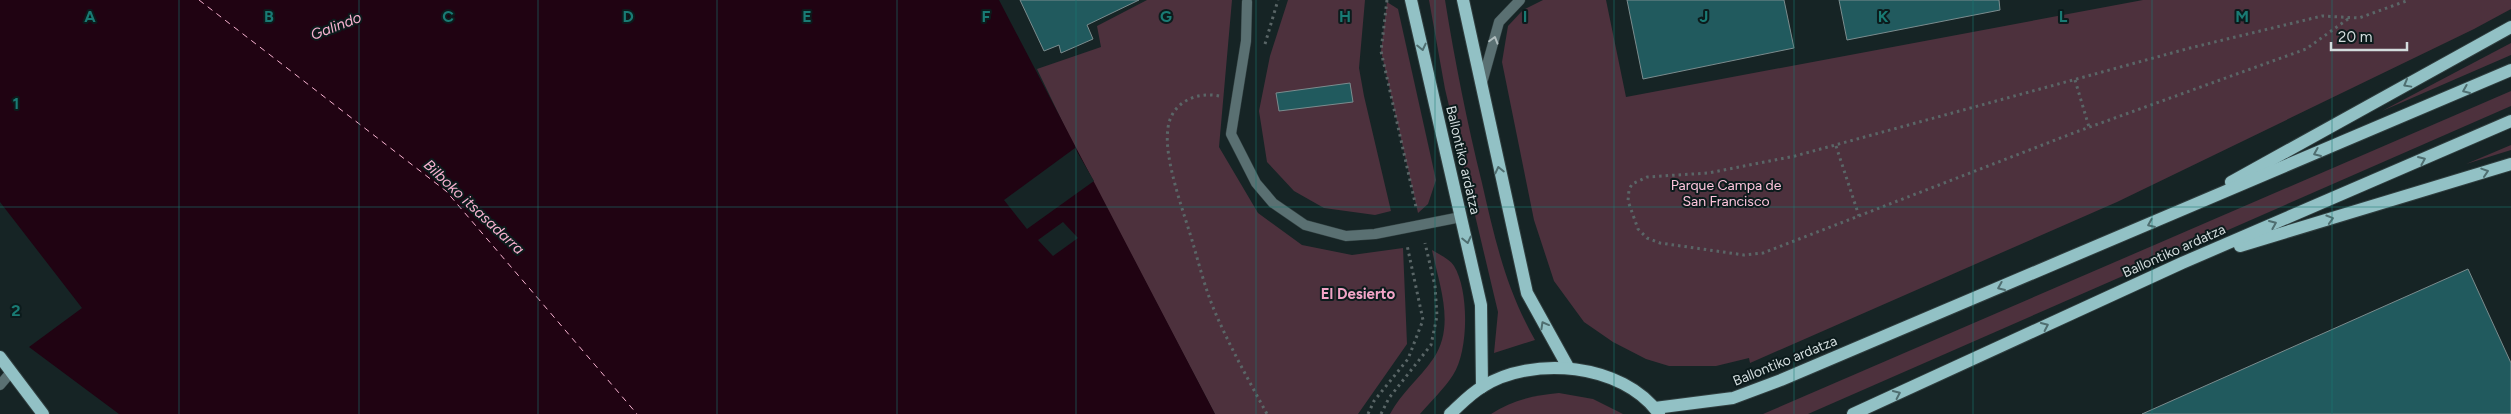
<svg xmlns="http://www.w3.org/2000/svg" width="2511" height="414" font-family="Figtree,sans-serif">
<rect width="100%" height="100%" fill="#162425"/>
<!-- green -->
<g fill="#4d313d">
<polygon points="1147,0 1232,0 1219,147 1258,213 1302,245 1352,255 1403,248 1407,344 1358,414 1215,414 1075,148 1037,69 1101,47 1097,26"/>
<polygon points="1288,0 1365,0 1359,68 1364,96 1391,211 1375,215 1324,208 1294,191 1267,162 1259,111 1270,56"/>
<path d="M1429,0H1445C1455,62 1467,122 1482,183C1495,240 1506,289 1535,340L1494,353L1498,312L1445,89Z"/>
<polygon points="1543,0 1606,0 1626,97 2143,0 2511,0 2511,9 2474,29 2117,202 1750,363 1749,358 1716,366 1669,366 1646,359 1613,342 1584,322 1554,281 1534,220 1502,62 1508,26 1523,10"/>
<polygon points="1387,2 1398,9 1436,180 1428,204 1418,213 1381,51"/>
<polygon points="2511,43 2511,55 2382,111"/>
<polygon points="2511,91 2511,106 1808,414 1763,414"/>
<polygon points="2511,145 2511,150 2466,164"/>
<path d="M1432,250C1438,254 1450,259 1454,266C1469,290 1469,351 1453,375C1444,389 1431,401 1420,414H1390C1401,393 1420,378 1433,359C1456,326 1439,285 1432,250Z"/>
<path d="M1559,393L1593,399L1623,414H1491C1512,400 1535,395 1559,393Z"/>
</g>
<!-- water -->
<polygon fill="#200312" points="0,0 999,0 1215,414 119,414 29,347 82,308 0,202"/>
<!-- pier -->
<g fill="#162425">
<polygon points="1075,148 1094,181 1027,229 1004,200"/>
<polygon points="1063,222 1078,238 1053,256 1038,240"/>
</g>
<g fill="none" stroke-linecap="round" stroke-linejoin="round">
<!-- ferry -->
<polyline stroke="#f7b2d0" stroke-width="1" stroke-dasharray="6 5" stroke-linecap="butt" points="199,0 446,191 637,414"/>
</g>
<!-- building -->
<g fill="#215a5e" stroke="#7b8c8e">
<polygon points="1020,0 1139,0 1087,25 1093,39 1061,53 1059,45 1044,51"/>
<polygon points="1627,0 1784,0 1794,48 1643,79"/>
<polygon points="1839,0 1999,0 2000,10 1847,40"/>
<polygon points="1350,83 1353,102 1279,111 1276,93"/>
<polygon points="2468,269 2511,363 2511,414 2142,414"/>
</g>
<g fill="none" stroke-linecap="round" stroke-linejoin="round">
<defs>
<g id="street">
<polyline points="1247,2 1246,41 1231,134 1256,183 1273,203 1305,225 1346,236 1375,234 1461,217"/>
<polyline points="1482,83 1499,22 1520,0"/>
<polyline points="0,385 11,372"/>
</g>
<g id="primary">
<polyline points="1411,0 1481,305 1482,387"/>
<polyline points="1463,0 1527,293 1568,367"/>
<polyline points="2231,182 2511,27"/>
<polyline points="2240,246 2511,164"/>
<polyline points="0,357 43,414"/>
<polyline points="1655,408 1733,398 1781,380 2511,70"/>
<path d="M1450,414C1460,405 1470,394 1482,387C1532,355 1623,363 1659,414"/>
<polyline points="1853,414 2182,263 2511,121"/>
</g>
</defs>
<!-- street casing -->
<use href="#street" stroke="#303e3f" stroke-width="11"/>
<!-- primary casing -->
<use href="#primary" stroke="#303e3f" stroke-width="14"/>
<!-- path -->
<g stroke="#5a6667" stroke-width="3" stroke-dasharray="2.5 4" stroke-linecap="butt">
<polyline points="1387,0 1381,51 1416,207"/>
<polyline points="2348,19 2306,49 2076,132 1763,253 1744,255 1660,243 1647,238 1638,229 1628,201 1629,190 1632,184 1647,177 1708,173 1795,156 2190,48 2322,16 2359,18 2409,0"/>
<polyline points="1265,44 1278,0"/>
<polyline points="2075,80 2089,127"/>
<path d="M1219,96C1196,91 1171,103 1168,128C1163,159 1185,215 1194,247C1200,268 1206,291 1215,312C1230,347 1249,381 1267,414"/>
<polyline points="1836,146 1859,216"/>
<polyline points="1368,414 1374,401 1408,359 1423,320 1407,245"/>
<polyline points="1381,414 1389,398 1431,345 1437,316 1435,286 1425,243"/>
</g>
<!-- street -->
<use href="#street" stroke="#5a7072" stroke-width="10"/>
<!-- primary -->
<use href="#primary" stroke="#92c1c5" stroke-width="12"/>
</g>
<!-- one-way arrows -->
<defs><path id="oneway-chevron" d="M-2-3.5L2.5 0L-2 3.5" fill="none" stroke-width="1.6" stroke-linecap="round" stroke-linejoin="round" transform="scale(1.25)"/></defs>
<use stroke="#afbcbd" href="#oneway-chevron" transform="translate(1494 40) rotate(-74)"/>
<g stroke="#4f6e70">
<use href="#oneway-chevron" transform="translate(1422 47) rotate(77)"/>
<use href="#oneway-chevron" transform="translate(2407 84) rotate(151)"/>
<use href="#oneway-chevron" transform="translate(2466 90) rotate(157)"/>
<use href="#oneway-chevron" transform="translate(2317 153) rotate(157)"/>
<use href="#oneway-chevron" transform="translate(2422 160) rotate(-23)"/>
<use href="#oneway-chevron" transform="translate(1499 170) rotate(-103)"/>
<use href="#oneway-chevron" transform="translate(2485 172) rotate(-18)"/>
<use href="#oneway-chevron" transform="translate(2330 219) rotate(-17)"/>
<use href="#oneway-chevron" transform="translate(2151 224) rotate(157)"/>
<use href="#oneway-chevron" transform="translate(2273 224) rotate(-23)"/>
<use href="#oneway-chevron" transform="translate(1467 240) rotate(77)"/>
<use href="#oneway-chevron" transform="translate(2001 287) rotate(157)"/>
<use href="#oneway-chevron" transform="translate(1544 325) rotate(-119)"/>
<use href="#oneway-chevron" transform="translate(2045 326) rotate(-25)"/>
<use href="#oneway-chevron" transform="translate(1897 394) rotate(-25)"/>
</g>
<!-- grid -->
<path fill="none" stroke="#197b74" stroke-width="1" stroke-opacity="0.55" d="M179,0V414M359,0V414M538,0V414M717,0V414M897,0V414M1076,0V414M1256,0V414M1435,0V414M1614,0V414M1794,0V414M1973,0V414M2152,0V414M2332,0V414M0,207H2511"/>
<g text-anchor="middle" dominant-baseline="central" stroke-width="4" stroke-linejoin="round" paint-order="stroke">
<!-- street labels -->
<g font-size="14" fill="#d3dcdd" stroke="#0c1b1c">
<text transform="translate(1463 160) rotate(77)">Ballontiko ardatza</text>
<text transform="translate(2174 251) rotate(-24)">Ballontiko ardatza</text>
<text transform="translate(1785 361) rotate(-22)">Ballontiko ardatza</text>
</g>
<!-- park labels -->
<g font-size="14" fill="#fdc4dc" stroke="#0c1b1c">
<text x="1726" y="185">Parque Campa de<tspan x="1726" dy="16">San Francisco</tspan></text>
</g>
<!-- water labels -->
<g font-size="15" font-style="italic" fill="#f7b2d0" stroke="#0c1b1c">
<text transform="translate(336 26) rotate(-21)">Galindo</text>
<text transform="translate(474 207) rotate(43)">Bilboko itsasadarra</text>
</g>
<!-- neighbourhood labels -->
<g font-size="15" font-weight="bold" fill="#f1a4c6" stroke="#0c1b1c">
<text x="1358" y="294">El Desierto</text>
</g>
</g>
<g font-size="16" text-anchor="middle" font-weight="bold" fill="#197b74" stroke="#0c1b1c" stroke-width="4" stroke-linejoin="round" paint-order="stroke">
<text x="90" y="22">A</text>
<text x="269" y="22">B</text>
<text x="448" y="22">C</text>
<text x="628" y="22">D</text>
<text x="807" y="22">E</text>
<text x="986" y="22">F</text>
<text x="1166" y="22">G</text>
<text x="1345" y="22">H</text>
<text x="1525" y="22">I</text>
<text x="1704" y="22">J</text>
<text x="1883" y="22">K</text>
<text x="2063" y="22">L</text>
<text x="2242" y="22">M</text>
<text x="16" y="109">1</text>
<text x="16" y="316">2</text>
</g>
<!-- scale -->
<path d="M2331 42v8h76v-8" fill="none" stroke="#d3dcdd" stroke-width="2.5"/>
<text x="2338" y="42" font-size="15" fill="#d3dcdd" stroke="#0c1b1c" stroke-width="4" paint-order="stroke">20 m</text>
</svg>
